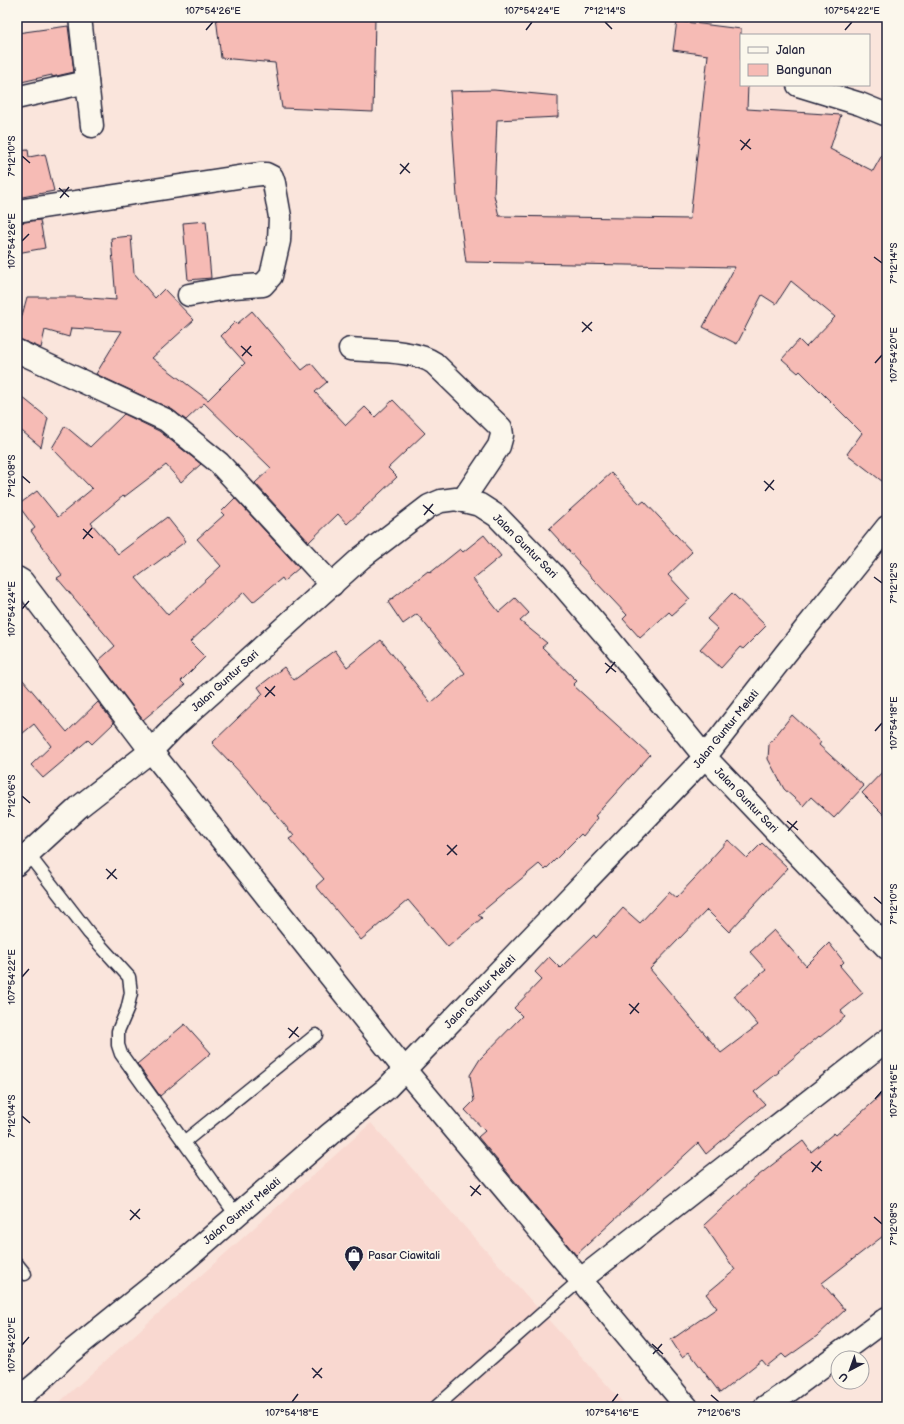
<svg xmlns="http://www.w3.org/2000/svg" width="904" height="1424" font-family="'Balsamiq Sans',sans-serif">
<rect width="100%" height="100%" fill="#fae5dc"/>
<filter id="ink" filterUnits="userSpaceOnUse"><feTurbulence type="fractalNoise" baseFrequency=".025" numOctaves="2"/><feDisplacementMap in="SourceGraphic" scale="8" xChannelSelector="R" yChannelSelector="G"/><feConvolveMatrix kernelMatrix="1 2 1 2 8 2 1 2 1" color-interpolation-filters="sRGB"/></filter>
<g filter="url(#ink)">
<!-- built -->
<polygon fill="#f9d8d0" points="371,1123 627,1407 54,1407"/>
<!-- building -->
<g fill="#f6bbb5" stroke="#22223b">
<polygon points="216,17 375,17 373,112 282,108 275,63 221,58"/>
<polygon points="677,21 741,29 741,85 748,85 747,109 841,115 830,149 873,171 887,146 887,485 847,454 862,433 800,371 798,373 782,359 799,340 806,347 835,317 791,281 776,304 762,295 737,344 703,327 735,267 466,262 457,197 450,91 494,90 558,96 558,117 497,120 494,195 499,216 690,219 708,55 673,50"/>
<polygon points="68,26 74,72 52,77 52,75 17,83 17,33"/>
<polygon points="28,150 29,157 45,154 54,191 17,198 17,151"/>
<polygon points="40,220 45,248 17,253 17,223"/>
<polygon points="206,221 211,278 188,280 183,223"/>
<polygon points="131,236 134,273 155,298 164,289 194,320 152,358 208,400 245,363 221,336 235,322 237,324 252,311 302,370 311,363 327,382 315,392 346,425 365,407 375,417 393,400 425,433 388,468 397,477 347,524 338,514 309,542 255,483 271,468 204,403 186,420 171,409 96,374 122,331 71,328 69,337 45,330 41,348 22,340 17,339 17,334 27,297 76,297 116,300 111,238"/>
<polygon points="17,393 48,418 41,447 17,427"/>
<polygon points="124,414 159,431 201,464 181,482 166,465 124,497 123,496 91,523 118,554 167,517 186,541 136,578 168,615 221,566 197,539 224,515 221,512 235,498 299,568 284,581 282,578 253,602 244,592 190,642 205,657 181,681 185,685 143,720 98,661 115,646 57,578 62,575 31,531 35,528 18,505 37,491 58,517 92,489 52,448 65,426 90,447"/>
<polygon points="611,473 640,504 644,501 692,552 668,575 690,599 672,615 669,612 640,638 623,619 627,615 578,563 579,562 549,529"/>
<polygon points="484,535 501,556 473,579 499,612 515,598 529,613 520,621 547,643 542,647 577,681 573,685 650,755 595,816 598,818 583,836 581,834 545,870 539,864 478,915 482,918 448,947 408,900 361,940 316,886 324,879 289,839 294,836 249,782 212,743 263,694 258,687 284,667 294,680 335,650 347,667 381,640 431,703 465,673 417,614 403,624 388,602 428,571 430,573 460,549 463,552"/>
<polygon points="732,593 766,626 743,649 740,647 721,668 700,649 718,629 707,619"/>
<polygon points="17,673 67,732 98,702 114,723 92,744 88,740 43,778 31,765 51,746 34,724 17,738"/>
<polygon points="792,715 821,742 819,745 864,786 834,818 811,797 803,806 784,789 768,759 769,744"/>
<polygon points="887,767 887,818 862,793"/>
<polygon points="728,840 747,858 762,843 788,868 729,932 707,910 650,969 721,1053 758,1025 734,996 766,970 750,952 774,930 806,966 829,943 844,962 840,966 863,993 841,1011 845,1017 820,1037 819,1036 778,1071 779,1072 754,1092 765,1104 706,1154 698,1143 576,1255 478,1137 485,1131 465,1110 474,1101 470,1075 480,1059 522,1016 514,1008 542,979 535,972 549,957 560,968 594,935 596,938 623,908 640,923 669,892 676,898 711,861 710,860"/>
<polygon points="185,1024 211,1053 160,1096 137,1064"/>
<polygon points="887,1090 887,1233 822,1283 845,1310 817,1336 786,1358 782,1354 767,1366 762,1360 720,1393 689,1352 682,1357 671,1340 717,1308 706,1294 735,1270 704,1225 750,1182 803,1141 811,1152 834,1133 836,1135"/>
</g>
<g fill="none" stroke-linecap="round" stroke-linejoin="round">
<defs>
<g id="service">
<polyline points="28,854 89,933 129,977 131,993 127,1010 118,1031 118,1045 121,1054 236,1215"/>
<polyline points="184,1142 316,1035"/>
<polyline points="17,1264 25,1274"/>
<polyline points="436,1407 580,1280"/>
</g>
<g id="minor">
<polyline points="80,17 92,126"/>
<polyline points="798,85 860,104 887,115"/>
<polyline points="20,97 87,82"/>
<polyline points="17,211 245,176 261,174 266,174 272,177 274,183 280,217 279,241 271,276 263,285 233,287 189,295"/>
<path d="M350,349C373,351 416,350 434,363L501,428L502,435L499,446L462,501"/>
<polyline points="17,351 166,420 219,463 332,585"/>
<polyline points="17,578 22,581 151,751 405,1070 687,1407"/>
<polyline points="580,1280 887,1040"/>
<polyline points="765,1407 789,1391 887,1318"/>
</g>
<g id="tertiary">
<polyline points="17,864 79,807 151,751 175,726 361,558 429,506 441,501 456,499 480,505 497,516 553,574 609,639 705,757 887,948"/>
<polyline points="17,1400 40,1381 68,1354 185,1260 330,1134 386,1089 705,757 786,653 887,527"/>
</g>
</defs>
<!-- service casing -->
<use href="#service" stroke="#22223b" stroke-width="15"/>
<!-- minor casing -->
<use href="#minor" stroke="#22223b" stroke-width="25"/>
<!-- tertiary casing -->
<use href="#tertiary" stroke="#22223b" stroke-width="25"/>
<!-- service -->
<use href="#service" stroke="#fbf7ec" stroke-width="12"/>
<!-- minor -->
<use href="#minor" stroke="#fbf7ec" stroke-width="22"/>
<!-- tertiary -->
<use href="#tertiary" stroke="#fbf7ec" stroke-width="22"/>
</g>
</g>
<!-- ticks -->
<path fill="none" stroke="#22223b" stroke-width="1.5" d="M605,22L612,29M206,30L213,22M526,30L532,22M845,30L852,22M740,140L751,149M741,150L750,139M22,156L30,163M400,164L410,173M400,174L409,163M59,188L69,197M60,198L69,187M22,241L29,234M874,257L882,263M582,322L592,331M582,332L592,322M241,346L252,356M242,356L251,346M875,363L882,355M22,476L30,483M764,481L774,490M765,491L774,480M423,505L434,514M424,515L433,504M83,529L93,538M83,539L92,528M874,577L882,583M22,609L29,601M605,663L616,672M606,673L615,662M265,687L275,696M265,697L275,686M875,731L882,723M22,796L30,803M787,821L798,830M788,831L797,821M447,845L457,855M447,855L457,845M106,869L117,879M107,879L116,869M874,897L882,904M22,977L29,969M629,1004L639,1013M630,1014L639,1003M288,1028L299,1037M289,1038L298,1027M875,1099L882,1091M22,1116L30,1123M811,1162L822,1171M812,1172L821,1161M470,1186L481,1195M471,1196L480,1185M130,1210L140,1219M874,1217L882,1224M130,1220L140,1209M652,1344L663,1354M22,1345L29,1337M653,1354L662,1344M312,1368L322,1378M313,1378L322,1368M711,1395L719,1402M292,1402L298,1394M612,1402L618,1394"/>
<!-- icons -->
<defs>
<symbol id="shop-pin" viewBox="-11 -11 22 30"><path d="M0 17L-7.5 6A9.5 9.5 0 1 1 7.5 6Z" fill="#22223b" stroke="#fbf7ec"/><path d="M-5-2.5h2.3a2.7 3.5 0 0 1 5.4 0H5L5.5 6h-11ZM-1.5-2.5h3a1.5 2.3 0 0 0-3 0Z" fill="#fff"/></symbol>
</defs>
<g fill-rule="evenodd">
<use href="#shop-pin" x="343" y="1244" width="22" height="30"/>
</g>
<g text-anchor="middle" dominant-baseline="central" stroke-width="4" stroke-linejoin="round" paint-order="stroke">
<!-- street labels -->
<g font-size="11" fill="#22223b" stroke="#fbf7ec">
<text transform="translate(525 546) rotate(45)">Jalan Guntur Sari</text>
<text transform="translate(225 681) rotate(-42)">Jalan Guntur Sari</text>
<text transform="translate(726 729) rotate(-51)">Jalan Guntur Melati</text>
<text transform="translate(746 800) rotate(46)">Jalan Guntur Sari</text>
<text transform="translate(480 992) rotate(-46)">Jalan Guntur Melati</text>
<text transform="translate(242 1211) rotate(-40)">Jalan Guntur Melati</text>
</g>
<!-- poi labels -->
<g font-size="11" fill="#22223b" stroke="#fbf7ec" text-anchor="start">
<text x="368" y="1255">Pasar Ciawitali</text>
</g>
</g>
<!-- margin -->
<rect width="904" height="1424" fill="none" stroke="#fbf7ec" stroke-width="44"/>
<!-- legend -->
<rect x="740" y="34" width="130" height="52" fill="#fbf7ec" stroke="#a4a2a5"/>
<rect x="748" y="47" width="20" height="6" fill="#fbf7ec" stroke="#a4a2a5"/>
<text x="776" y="54" font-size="12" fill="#22223b">Jalan</text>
<rect x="748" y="64" width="20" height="12" fill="#f6bbb5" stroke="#a4a2a5"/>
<text x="776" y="74" font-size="12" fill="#22223b">Bangunan</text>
<!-- north arrow -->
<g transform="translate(850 1370) rotate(221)"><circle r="19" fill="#fbf7ec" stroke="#a4a2a5"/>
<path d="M0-3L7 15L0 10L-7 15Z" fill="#22223b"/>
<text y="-6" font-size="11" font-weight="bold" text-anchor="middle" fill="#22223b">U</text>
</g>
<rect x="22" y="22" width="860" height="1380" fill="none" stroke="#22223b" stroke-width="1.5"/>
<g font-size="10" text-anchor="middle" fill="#22223b">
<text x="213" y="14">107°54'26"E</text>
<text x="532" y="14">107°54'24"E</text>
<text x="605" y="14">7°12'14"S</text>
<text x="852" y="14">107°54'22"E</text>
<text transform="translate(11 156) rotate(-90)" y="4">7°12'10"S</text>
<text transform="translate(11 241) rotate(-90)" y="4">107°54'26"E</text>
<text transform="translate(893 263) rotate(-90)" y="4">7°12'14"S</text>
<text transform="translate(893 355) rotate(-90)" y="4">107°54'20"E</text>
<text transform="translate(11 476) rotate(-90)" y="4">7°12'08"S</text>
<text transform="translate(893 583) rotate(-90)" y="4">7°12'12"S</text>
<text transform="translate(11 609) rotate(-90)" y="4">107°54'24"E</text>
<text transform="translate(893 723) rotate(-90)" y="4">107°54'18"E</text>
<text transform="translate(11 796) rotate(-90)" y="4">7°12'06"S</text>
<text transform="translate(893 904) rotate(-90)" y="4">7°12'10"S</text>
<text transform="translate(11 977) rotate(-90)" y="4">107°54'22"E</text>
<text transform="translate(893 1091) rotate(-90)" y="4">107°54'16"E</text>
<text transform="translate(11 1116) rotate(-90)" y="4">7°12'04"S</text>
<text transform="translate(893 1224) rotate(-90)" y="4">7°12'08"S</text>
<text transform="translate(11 1345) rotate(-90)" y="4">107°54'20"E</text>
<text x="292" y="1416">107°54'18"E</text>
<text x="612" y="1416">107°54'16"E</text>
<text x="719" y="1416">7°12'06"S</text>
</g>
</svg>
